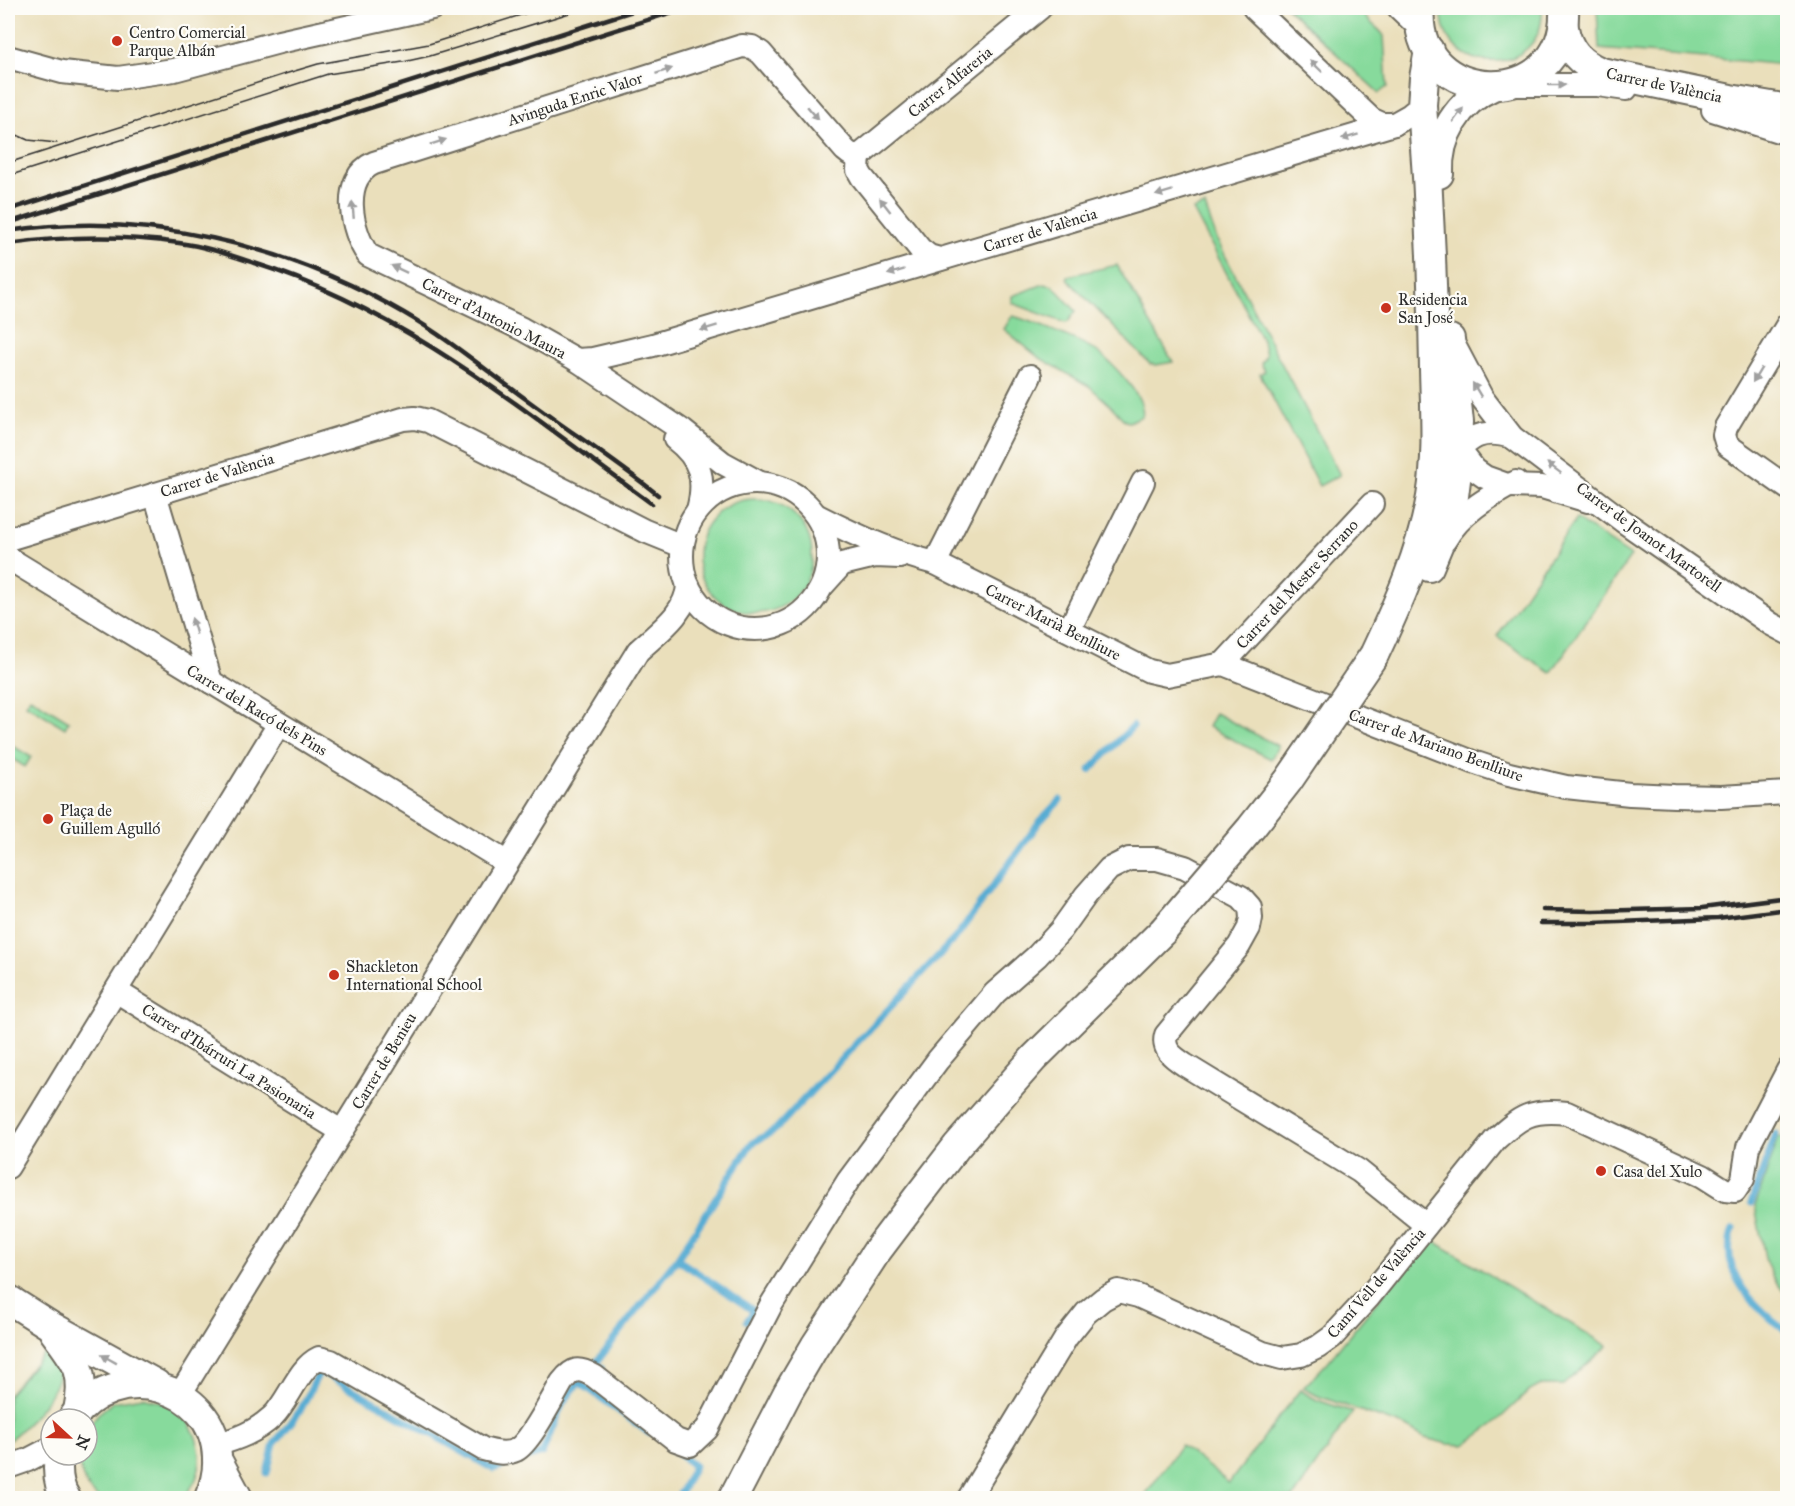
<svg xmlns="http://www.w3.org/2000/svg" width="1795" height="1506" font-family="'IM FELL Great Primer',serif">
<rect width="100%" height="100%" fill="#fdfcf7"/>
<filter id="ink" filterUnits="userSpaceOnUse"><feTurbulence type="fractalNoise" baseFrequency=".0167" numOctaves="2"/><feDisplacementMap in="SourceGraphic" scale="12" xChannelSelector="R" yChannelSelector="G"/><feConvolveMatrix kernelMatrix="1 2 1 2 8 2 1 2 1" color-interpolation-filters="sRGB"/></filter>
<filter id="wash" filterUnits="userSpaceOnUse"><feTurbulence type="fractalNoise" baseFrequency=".008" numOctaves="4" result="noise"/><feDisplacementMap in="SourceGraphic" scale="24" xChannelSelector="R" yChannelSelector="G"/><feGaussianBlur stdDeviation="1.35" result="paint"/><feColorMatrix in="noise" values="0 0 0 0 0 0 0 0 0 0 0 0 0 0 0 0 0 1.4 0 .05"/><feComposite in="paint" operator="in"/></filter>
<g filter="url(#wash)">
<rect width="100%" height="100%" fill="#eadfbb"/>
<!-- green -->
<g fill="#87da9c" stroke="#598264" stroke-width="1.5">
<path d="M1287,8H1352L1363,12C1366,22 1379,27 1384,36L1387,87L1379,93Z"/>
<path d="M1442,8H1542C1546,79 1438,79 1442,8Z"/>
<polygon points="1597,8 1787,8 1787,65 1599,49"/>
<polygon points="1205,206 1217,240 1340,475 1319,486 1260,374 1265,371 1261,364 1266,355 1263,342 1193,210"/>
<polygon points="1117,265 1173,362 1156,365 1150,364 1068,280 1067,276"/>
<polygon points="1044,284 1053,286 1076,311 1068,322 1065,323 1012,303 1012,296"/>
<path d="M1012,316C1026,319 1083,342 1095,350C1109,360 1148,398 1142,416L1129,422L1125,421L1110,405L1089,386L1038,357L1004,329Z"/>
<circle cx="755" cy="556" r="57"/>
<polygon points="1576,519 1631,556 1551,673 1497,636"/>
<polygon points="30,697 69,721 65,728 26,704"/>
<polygon points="1215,713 1278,746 1271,759 1208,727"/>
<polygon points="8,743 31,757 25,767 8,756"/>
<polygon points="1779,1137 1787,1139 1787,1296 1774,1279 1766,1263 1755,1206"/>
<polygon points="1429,1238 1608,1346 1563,1385 1541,1385 1528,1392 1494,1424 1464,1445 1448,1444 1425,1438 1404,1426 1318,1396 1303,1388 1327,1363"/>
<path d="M45,1352L59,1360C64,1389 29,1424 8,1441V1395Z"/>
<polygon points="1300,1390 1317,1400 1353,1412 1293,1498 1143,1498 1181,1445 1229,1483"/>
<path d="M143,1397C151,1400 162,1401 170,1405C195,1420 208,1456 194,1483C191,1489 187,1494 183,1498H98C85,1487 79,1472 79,1455H87V1428L98,1414L113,1402Z"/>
</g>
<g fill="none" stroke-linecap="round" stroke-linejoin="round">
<!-- stream -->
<g stroke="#57acd3" stroke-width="7">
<polyline points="1090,770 1133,726"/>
<polyline points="1751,1203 1776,1134"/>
<path d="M1733,1229C1717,1274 1757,1308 1788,1333"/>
<polyline points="677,1259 754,1311 747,1321"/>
<polyline points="601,1368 595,1364 677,1259 751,1144 775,1130 956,937 1041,820 1060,800"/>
<polyline points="668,1446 694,1466 678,1498"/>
<polyline points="267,1473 274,1444 300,1411 320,1371 493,1469 542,1453 563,1403 579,1382 649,1433"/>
</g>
</g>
</g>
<g filter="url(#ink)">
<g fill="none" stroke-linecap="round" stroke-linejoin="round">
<defs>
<g id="minor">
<polyline points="1254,8 1371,119 1382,124 1394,124"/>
<polyline points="1399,8 1420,28"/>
<polyline points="8,57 62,72 118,78 174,70 279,42 432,8"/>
<polyline points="1509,85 1598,85 1626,89"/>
<polyline points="1713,110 1788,134"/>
<polyline points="859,156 1040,8"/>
<polyline points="859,156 858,170 862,177 920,249 929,256 940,259"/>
<polyline points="1788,324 1726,427 1724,435 1727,445 1788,488"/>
<polyline points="1455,347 1482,398 1512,437 1623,521 1771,624 1788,633"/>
<polyline points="577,360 593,359 653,345 1394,124 1410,115 1422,105"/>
<path d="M675,439C701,459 706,479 698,510"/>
<polyline points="1454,443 1475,470 1485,477 1510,486 1542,487 1588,501"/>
<path d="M1450,457C1472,437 1481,428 1512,437"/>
<path d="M758,482L723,463L683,431L577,360L522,329L368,255C351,231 340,178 374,163L742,46L752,47L761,53L845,150L850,154L859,156"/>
<circle cx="755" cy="556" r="73"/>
<polyline points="155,494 211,682"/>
<path d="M818,516C855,535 894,553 935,563L1149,671L1167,675L1223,664L1473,762L1509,774L1566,787L1630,794L1674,796L1721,797L1788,793"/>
<polyline points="8,539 403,419 415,418 428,421 645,531 682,546"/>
<path d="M1445,540C1461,512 1489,497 1516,482"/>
<polyline points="8,558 506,862"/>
<polyline points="935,563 1030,376"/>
<polyline points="823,585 842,564 875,556 900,557"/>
<polyline points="1069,630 1143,482"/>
<polyline points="1223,664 1372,504"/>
<polyline points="116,991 341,1131"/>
<polyline points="8,1167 279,724"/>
<path d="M179,1396L638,651C657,633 687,613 688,585"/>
<path d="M215,1445C237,1439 256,1432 273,1416C289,1400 299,1367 319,1358L331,1361L483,1449C494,1452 505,1455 516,1450C530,1443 553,1397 562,1382C573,1368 578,1367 594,1376L676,1440L690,1445L707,1429L771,1305L848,1181L938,1060L995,993L1037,956L1061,930L1086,895L1109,869L1129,859H1157L1185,867L1241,897L1250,907L1251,918L1249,928L1239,946L1166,1035C1162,1050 1173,1057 1185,1065L1359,1171L1426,1225"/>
<polyline points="8,1467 28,1460 51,1448"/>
<path d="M969,1498L1066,1338L1086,1313L1103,1299L1118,1291L1138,1296L1263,1353L1282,1358L1301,1355L1318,1347L1332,1337L1368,1298L1495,1140C1521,1116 1531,1109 1567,1113L1703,1176L1725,1190L1735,1191L1743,1179L1748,1147L1788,1070"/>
</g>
<g id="tertiary">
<path d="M1420,8C1411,108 1569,114 1564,8"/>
<path d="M1564,28C1568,51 1580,63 1601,72L1730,99L1788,109"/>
<path d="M1439,174C1437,136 1458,101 1493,86"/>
<polyline points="1429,567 1447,524 1453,504 1456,480 1459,422 1450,339"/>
<path d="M1374,655C1398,604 1421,553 1431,497C1438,455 1435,412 1434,369C1433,281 1429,193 1422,105L1424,78L1429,50"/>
<polyline points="8,1299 49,1325 156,1384"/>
<path d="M54,1332C77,1363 86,1371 78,1411"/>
<path d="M72,1419C114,1359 215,1383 217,1458C218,1473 214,1486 209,1498"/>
<path d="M59,1455C57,1469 58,1486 66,1498"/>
<polyline points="217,1459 238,1498"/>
<polyline points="733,1498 788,1392 815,1346 877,1251 917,1198 957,1146 1034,1058 1163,931"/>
</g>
</defs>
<!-- minor casing -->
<use href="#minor" stroke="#6e6a5d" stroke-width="26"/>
<!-- tertiary casing -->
<use href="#tertiary" stroke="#6e6a5d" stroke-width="32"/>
<!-- minor -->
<use href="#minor" stroke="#fff" stroke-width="22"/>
<!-- tertiary -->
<use href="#tertiary" stroke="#fff" stroke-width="28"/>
<!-- tram -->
<g stroke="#2b2b2b" stroke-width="1.5">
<polyline points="8,131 28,140 57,143"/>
<polyline points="8,163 288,73 318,64 429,44 543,8"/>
<polyline points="8,176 328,74 403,62 430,56 586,8"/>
</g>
<!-- rail -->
<g stroke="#2b2b2b" stroke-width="4.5">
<polyline points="8,210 642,8"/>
<polyline points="8,223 685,8"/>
<path d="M8,231C144,210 286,244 404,313C449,339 488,372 530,402C572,433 617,462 658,495"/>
<path d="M8,244C65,236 122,235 179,243C204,246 230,255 254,263C404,310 526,412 652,504"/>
<polyline points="1543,910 1593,911 1702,908 1788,897"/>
<polyline points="1541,923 1594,923 1718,918 1788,909"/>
</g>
<defs>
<polyline id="tertiary-bridge" points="1163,931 1251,828 1288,781 1374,655"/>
</defs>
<!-- tertiary-bridge casing -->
<use href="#tertiary-bridge" stroke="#6e6a5d" stroke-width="32" stroke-linecap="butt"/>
<!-- tertiary-bridge -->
<use href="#tertiary-bridge" stroke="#fff" stroke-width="28"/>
</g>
<!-- one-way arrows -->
<defs><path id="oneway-solid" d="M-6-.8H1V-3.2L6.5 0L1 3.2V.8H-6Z" transform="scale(1.5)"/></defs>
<g fill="#a0a0a0">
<use href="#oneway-solid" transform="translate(1316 66) rotate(-136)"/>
<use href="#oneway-solid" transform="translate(664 71) rotate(-18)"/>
<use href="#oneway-solid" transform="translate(1557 85)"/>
<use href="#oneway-solid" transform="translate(813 113) rotate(49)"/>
<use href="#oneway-solid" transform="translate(1458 115) rotate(-53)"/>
<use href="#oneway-solid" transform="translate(1350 137) rotate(163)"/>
<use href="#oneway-solid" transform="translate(438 142) rotate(-18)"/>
<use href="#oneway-solid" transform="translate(1164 193) rotate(163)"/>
<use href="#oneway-solid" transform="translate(885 205) rotate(-128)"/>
<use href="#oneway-solid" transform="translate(353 210) rotate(-95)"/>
<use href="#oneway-solid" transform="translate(399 269) rotate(-155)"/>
<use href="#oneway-solid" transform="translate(896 272) rotate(163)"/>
<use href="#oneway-solid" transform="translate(709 328) rotate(163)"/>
<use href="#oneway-solid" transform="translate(1757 375) rotate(121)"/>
<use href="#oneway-solid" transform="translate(1477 390) rotate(-121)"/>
<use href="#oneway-solid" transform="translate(1554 468) rotate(-143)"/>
<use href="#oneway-solid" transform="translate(194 626) rotate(-106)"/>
<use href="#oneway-solid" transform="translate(109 1359) rotate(-151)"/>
</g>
</g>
<!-- markers -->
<g fill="#c8321e" stroke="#fdfcf7" stroke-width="2">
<circle cx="117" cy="41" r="6"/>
<circle cx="1386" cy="308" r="6"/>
<circle cx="48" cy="819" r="6"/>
<circle cx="334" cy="975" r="6"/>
<circle cx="1601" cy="1171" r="6"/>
</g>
<g text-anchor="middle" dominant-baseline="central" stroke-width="4.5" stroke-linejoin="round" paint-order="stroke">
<!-- poi labels -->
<g font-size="16" fill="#2b2b2b" stroke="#fdfcf7" text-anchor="start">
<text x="129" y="32">Centro Comercial<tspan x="129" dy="18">Parque Albán</tspan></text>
<text x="1398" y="299">Residencia<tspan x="1398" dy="18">San José</tspan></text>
<text x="60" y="810">Plaça de<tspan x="60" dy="18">Guillem Agulló</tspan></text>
<text x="346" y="966">Shackleton<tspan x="346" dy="18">International School</tspan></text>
<text x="1613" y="1171">Casa del Xulo</text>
</g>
<!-- street labels -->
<g font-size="16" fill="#2b2b2b" stroke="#fdfcf7">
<text transform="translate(950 82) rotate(-39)">Carrer Alfareria</text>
<text transform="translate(1664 85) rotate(12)">Carrer de València</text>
<text transform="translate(575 99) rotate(-18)">Avinguda Enric Valor</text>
<text transform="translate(1040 230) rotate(-17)">Carrer de València</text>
<text transform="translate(494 318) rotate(27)">Carrer d'Antonio Maura</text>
<text transform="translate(217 475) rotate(-17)">Carrer de València</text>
<text transform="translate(1649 537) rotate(36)">Carrer de Joanot Martorell</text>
<text transform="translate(1297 584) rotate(-47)">Carrer del Mestre Serrano</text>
<text transform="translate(1053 622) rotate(27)">Carrer Marià Benlliure</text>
<text transform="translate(257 710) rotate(31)">Carrer del Racó dels Pins</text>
<text transform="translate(1436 745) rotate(20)">Carrer de Mariano Benlliure</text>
<text transform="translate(229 1061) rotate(32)">Carrer d'Ibárruri La Pasionaria</text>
<text transform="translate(384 1061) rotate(-59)">Carrer de Benieu</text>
<text transform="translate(1376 1283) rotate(-49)">Camí Vell de València</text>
</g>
</g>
<!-- margin -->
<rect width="1795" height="1506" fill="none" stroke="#fdfcf7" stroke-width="30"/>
<!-- north arrow -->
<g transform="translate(69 1437) rotate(112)"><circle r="28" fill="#fdfcf7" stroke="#a9a8a5" stroke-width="1.5"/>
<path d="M0-4.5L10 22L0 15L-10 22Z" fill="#c8321e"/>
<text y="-9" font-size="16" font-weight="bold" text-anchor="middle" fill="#2b2b2b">N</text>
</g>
</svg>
